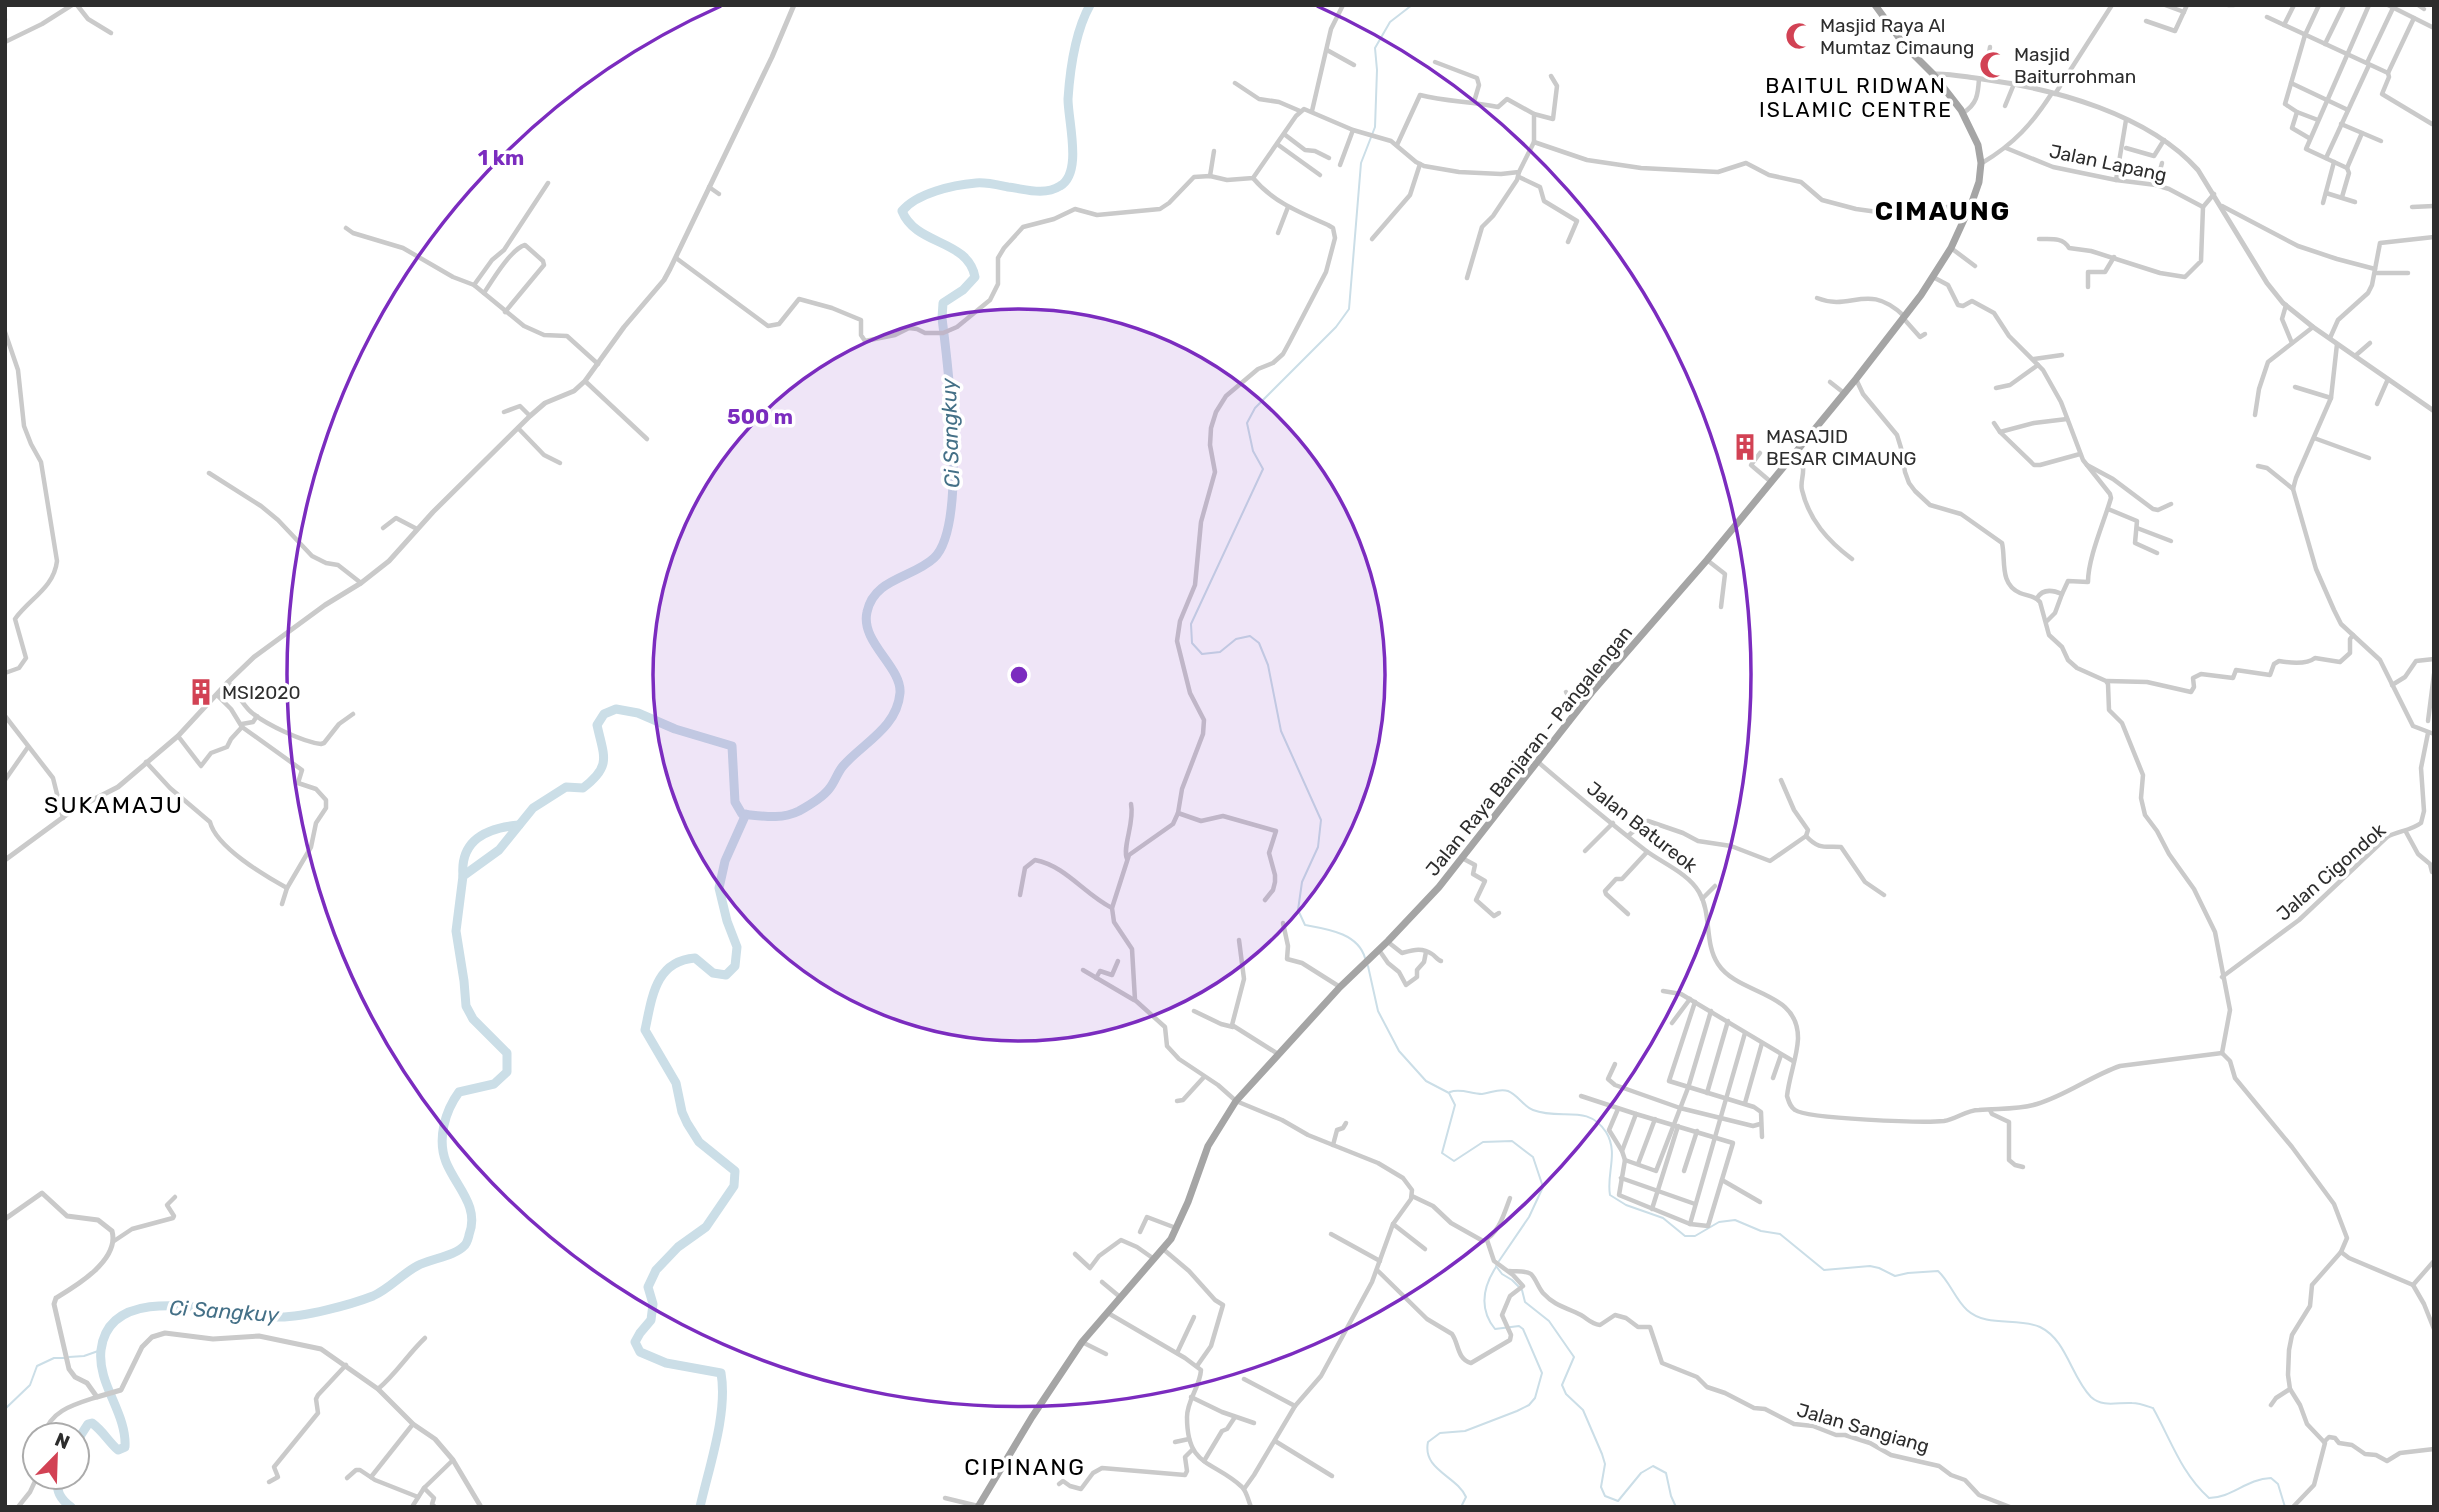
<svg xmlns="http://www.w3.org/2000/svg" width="2439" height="1512" font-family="Rubik,sans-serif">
<rect width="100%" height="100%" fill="#fff"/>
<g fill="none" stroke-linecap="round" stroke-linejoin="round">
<!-- stream -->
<g stroke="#cbdee7" stroke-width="2">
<path d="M1365,958C1358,933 1327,929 1305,925L1298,910L1302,882L1318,847L1321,820L1281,731L1268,665L1259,643L1250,636L1236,639L1220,652L1202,654L1192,643L1191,624L1263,469L1253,451L1247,423L1255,408L1336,327L1349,309L1361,163L1375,127L1377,70L1375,48L1390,22L1412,5"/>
<polyline points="1368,966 1378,1011 1399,1051 1426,1081 1449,1093 1455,1105 1442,1153 1454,1161 1483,1142 1512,1141 1533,1157 1543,1187 1529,1217 1499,1261"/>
<path d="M1450,1092C1461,1088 1471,1094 1482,1094C1491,1093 1499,1088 1508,1091C1518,1095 1523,1106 1533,1110C1561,1121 1587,1103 1606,1132C1619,1153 1606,1174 1610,1195L1626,1205L1663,1218L1685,1236H1695L1719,1222L1735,1220L1761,1231L1780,1234L1824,1270L1870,1266L1879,1268L1895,1276L1908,1273L1938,1271C1950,1282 1955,1299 1967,1310C1987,1328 2017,1317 2040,1327C2067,1340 2071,1377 2091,1397C2103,1408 2118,1402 2132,1403C2139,1403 2147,1406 2153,1408C2171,1440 2181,1473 2209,1498C2232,1498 2246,1479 2271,1478L2278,1484L2285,1507"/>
<polyline points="1496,1266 1502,1274 1512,1280 1522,1290 1525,1302 1549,1321 1574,1357 1562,1385 1566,1394 1583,1410 1602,1454 1605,1464 1601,1487 1605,1496 1618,1501 1641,1473 1653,1466 1666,1473 1671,1496 1676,1507"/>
<polyline points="69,1357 84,1356 101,1350"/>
<polyline points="5,1409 30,1385 37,1366 54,1358 64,1358"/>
<path d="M1461,1507L1466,1497C1457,1476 1422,1470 1428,1442L1440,1433L1465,1431L1517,1411L1529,1405L1535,1398L1542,1373L1523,1329L1519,1326L1495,1329C1479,1309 1483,1287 1496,1267"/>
</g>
<!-- river -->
<g stroke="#cbdee7" stroke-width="9">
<path d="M463,876C460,840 486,828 519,825"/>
<path d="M77,1441L88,1424L92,1423C103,1431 108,1441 118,1450L125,1447C127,1413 97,1384 101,1350C110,1275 233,1318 280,1317C304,1317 350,1305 373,1296C389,1289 402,1274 417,1266C432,1258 454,1257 465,1245C467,1243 469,1236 469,1235C480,1206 456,1187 446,1162C437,1139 445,1111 459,1092L494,1084L507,1072V1053L473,1019L466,1006L464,981L456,931L463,876L499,850L533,808L566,787L583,788C612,766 604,757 597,725L604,714L616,709L638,713L675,729L732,746L735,802L742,814C762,816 781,820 799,811C808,806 823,797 829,789C835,782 837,773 843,766C863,743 897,728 900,693C902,667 860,642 867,612C874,578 913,578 934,558C968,526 948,365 942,318L943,303L963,290L975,277C968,239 916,246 902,211C917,193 953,185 976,183C986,182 998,185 1008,187C1025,189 1044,196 1060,186C1083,173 1068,121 1068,99C1070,69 1075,32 1090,5"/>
<path d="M57,1477C56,1491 60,1499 71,1507"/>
<path d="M700,1507C709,1467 728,1413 721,1373L666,1363L640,1352L635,1342L640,1333L651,1320L653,1304L648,1287L656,1270L678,1247L706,1227L734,1186L735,1171L699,1142L687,1123L682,1112L676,1083L645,1030C652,998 655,961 695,958L713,973L726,975L735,966L737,947L727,921L719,888L725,861L746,814"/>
</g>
<!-- minor -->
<g stroke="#cacaca" stroke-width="4.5">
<polyline points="77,5 88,19 111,33"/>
<polyline points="2165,5 2184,12"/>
<polyline points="2228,5 2234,5"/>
<polyline points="2388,5 2434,28"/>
<polyline points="2418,5 2424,9"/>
<polyline points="2267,17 2388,73"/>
<polyline points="2414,18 2388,73 2389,77 2382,94 2432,124"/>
<polyline points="5,20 5,19"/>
<polyline points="2146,21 2175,31 2187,5"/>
<polyline points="2284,25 2294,5"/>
<polyline points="5,42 42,24 72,5"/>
<polyline points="2325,44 2344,5"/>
<polyline points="1327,50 1354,65"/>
<polyline points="1435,62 1477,78 1479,85 1474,102"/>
<polyline points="2367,63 2393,8"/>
<polyline points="1985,79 1990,47"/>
<polyline points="1235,83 1259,99 1279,102 1300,111"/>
<polyline points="2291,83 2348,110"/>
<polyline points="2055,94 2112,5"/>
<polyline points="2005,106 2014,84"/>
<polyline points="1312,111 1331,29 1343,5"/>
<polyline points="2297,112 2318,120"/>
<path d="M1963,113C1977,104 1978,95 1979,79"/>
<polyline points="1534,114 1553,119 1557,86 1551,76"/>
<polyline points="2341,124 2381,141"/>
<polyline points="2362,133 2347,168 2306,149 2369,5"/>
<polyline points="1284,134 1305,150 1315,151 1329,158"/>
<polyline points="2309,138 2292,128 2297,112 2285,104 2305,35 2319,5"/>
<polyline points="1277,144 1320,175"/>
<path d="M1397,145L1420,95C1446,102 1472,101 1498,107L1507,99L1534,114V142"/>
<polyline points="2006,148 2053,167 2116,180 2156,185 2169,189 2203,207"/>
<polyline points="2126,148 2154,156 2164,140"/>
<polyline points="2326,158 2369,65"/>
<path d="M1982,163C2014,144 2032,124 2052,93"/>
<polyline points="1340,165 1353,130"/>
<polyline points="1210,176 1214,151"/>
<polyline points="1519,177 1540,187 1544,201 1577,221 1568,242"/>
<polyline points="2116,180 2126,120"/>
<polyline points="2156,185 2162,163"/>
<polyline points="709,187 719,194"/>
<polyline points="2326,193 2355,202"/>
<polyline points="2342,197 2349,173 2347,168"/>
<polyline points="2323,203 2334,162"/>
<polyline points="2222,206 2298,246 2337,259 2375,269"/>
<polyline points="2412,207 2434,206"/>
<polyline points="346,228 353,233 403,248 453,277 474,285 524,326 544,335 567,336 598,364"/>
<polyline points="1278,233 1288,207"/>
<polyline points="1372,239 1410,195 1420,164"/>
<path d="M2039,239C2051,239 2063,237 2069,248L2091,251L2160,273L2185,277L2201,261L2203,207L2214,194"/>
<polyline points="1951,248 1975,266"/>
<polyline points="676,258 768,326 779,324 799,299 832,308 861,320 861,335 865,341 895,335 909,328 917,329 925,333 943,333 957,327 990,300 998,284 998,258 1004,248 1023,227 1054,219 1075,209 1097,215 1160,209 1169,203 1194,177 1210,176 1227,180 1253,178 1296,116 1304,109 1353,130 1391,141 1416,162 1424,166 1459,172 1501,174 1519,172 1534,142 1587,160 1641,168 1718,172 1746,163 1769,175 1801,182 1822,200 1856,209 1914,217 1924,216 1952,205 1968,209"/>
<polyline points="2375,273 2408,273"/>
<path d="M1933,277L1948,285L1958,305L1963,306L1972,301L1994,313L2009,336L2043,370L2061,402L2083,460L2110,494L2111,498C2104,522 2088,558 2088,582L2068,581L2062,594C2053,590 2043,588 2037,598"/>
<polyline points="1467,278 1482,227 1493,216 1517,180 1519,172"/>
<polyline points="474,285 492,260 504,250 548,183"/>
<polyline points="2088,287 2088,272 2105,272 2114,257"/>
<path d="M484,293C493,279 511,249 525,245L543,261L544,265L505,312"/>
<path d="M1817,298C1852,312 1867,281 1904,316"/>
<polyline points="2286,305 2282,319 2292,343"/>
<polyline points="1904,319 1920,337 1925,334"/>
<path d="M5,332L18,370L24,426L31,444L41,462L57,561C54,588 29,599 15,619L26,658L19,668L5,673"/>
<polyline points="2330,338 2338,320 2368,293 2372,285 2380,243 2434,237"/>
<polyline points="2337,344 2331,398 2296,478 2293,489 2316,569 2334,610 2341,624 2380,660 2413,726 2434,734"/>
<polyline points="2355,356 2370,343"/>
<polyline points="2034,359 2062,355"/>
<path d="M1856,379L1863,394L1897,435L1901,448L1905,472L1909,483L1915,491L1930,505L1961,514L2002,543C2006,560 1999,584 2020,593C2027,596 2034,595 2040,602L2049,635L2062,647L2068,660L2077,668L2106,681L2108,684L2109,710L2122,723L2143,775L2141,798L2145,815L2157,831L2169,854L2194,889L2215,932L2230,1010L2222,1053"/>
<polyline points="585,381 647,439"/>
<polyline points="1830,382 1844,393"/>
<polyline points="2295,387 2331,398"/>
<polyline points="1996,388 2010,385 2038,365"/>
<polyline points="2377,404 2388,379"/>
<polyline points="504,412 520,406 530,416"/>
<polyline points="2255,415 2259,389 2268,362 2313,327"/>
<polyline points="1994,423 2000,432 2034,465 2040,465 2080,454"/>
<polyline points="518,428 544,455 560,463"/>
<polyline points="2000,432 2034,423 2067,419"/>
<polyline points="2314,438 2369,458"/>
<polyline points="1760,453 1751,465 1771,482"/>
<path d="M1794,455L1803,468C1804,475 1800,483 1802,490C1809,520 1828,541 1852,559"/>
<polyline points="2087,465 2113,479 2153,509 2158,510 2171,504"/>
<polyline points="2258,466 2267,468 2293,489"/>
<polyline points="209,473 261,506 278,520 312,556 326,563 338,565 361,583"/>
<polyline points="2108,509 2137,521 2135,543 2157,553"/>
<polyline points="383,528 396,518 417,529"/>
<polyline points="2137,528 2171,541"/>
<polyline points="1707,560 1725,574 1721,607"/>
<polyline points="2047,621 2055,613 2062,594"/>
<path d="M2107,681L2147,682L2191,692L2194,687L2193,678L2201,674L2233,678L2236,670L2270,675L2274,664L2279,661C2290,663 2306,665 2315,658L2340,662L2350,653V639L2353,635"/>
<path d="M228,682C236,691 242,704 251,712C265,724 303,742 321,744L324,743L339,724L353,714"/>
<polyline points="2392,685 2405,677 2416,661 2434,659"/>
<polyline points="1566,692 1577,712"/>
<polyline points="217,695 231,709 242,727 302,770 298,783 316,789 326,800 326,808 316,823 311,847 287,888 282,904"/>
<polyline points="5,716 53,778 63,818"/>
<polyline points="2428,721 2434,674"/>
<polyline points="242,724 253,722 257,716"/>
<polyline points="178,736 201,766 211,753 227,747 231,739 242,727"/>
<path d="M146,762L170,788L210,822C216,847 265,876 287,888"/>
<path d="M1538,762C1573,792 1609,822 1645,850C1662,863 1688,873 1699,892C1712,914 1704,943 1718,964C1739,996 1799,990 1798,1039C1797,1058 1789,1077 1787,1096C1789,1102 1790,1107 1795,1110C1808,1119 1923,1123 1944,1121C1957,1119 1966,1110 1979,1110C1998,1108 2018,1110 2037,1104C2067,1095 2091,1076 2120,1066L2222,1053"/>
<polyline points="5,780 28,747"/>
<polyline points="1781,780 1794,810 1808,830 1806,836"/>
<polyline points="1178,813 1201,821 1223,816 1276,831 1269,853 1275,875 1275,882 1273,890 1265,900"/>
<polyline points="2406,832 2418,854 2430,864 2432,872"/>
<path d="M1628,836L1644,822L1648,821L1683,833L1698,841L1731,846L1770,861L1806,836C1819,850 1825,846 1841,847L1865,882L1884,895"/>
<polyline points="1585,851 1613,823"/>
<polyline points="1462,858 1475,865 1473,874 1485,881 1476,900 1494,916 1499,913"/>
<path d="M1127,859C1122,847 1135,822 1131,804"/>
<path d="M1020,895L1025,868L1035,860C1066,866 1084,894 1112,908"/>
<polyline points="1702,899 1715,886"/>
<polyline points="1628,914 1606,894 1605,891 1616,879 1622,879 1647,852"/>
<polyline points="1283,923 1288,946 1287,959 1302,963 1340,987"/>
<polyline points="1239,940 1244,979 1232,1025 1278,1054"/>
<path d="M1388,942L1402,953C1413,950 1422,947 1432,954C1435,956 1438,960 1441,961"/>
<polyline points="1379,950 1388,963 1399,972 1406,985 1417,977 1417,970 1424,962 1426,952"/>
<polyline points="1083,970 1134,1000"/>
<path d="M2222,977L2299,920L2387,837C2398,831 2410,831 2421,823L2424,811L2421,768L2428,733"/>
<polyline points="1096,978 1100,971 1112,975 1118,961"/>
<polyline points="1663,991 1681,994 1793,1061"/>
<polyline points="1695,1002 1669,1081 1754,1107 1761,1112 1762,1137"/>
<polyline points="1194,1011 1221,1024 1233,1027"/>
<polyline points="1672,1023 1690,999"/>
<polyline points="2222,1053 2230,1061 2235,1078 2292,1147 2334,1204 2347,1238 2341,1252 2312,1285 2310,1306 2292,1335 2289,1350 2288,1375 2290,1389 2300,1405 2307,1424 2325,1443 2314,1485 2293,1507"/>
<polyline points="1615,1064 1608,1079 1615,1085 1680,1108 1753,1126 1760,1124"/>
<polyline points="1773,1078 1781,1055"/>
<polyline points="1707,1093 1728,1021"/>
<polyline points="1581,1096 1636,1114"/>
<polyline points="1177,1101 1183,1100 1204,1077"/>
<polyline points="1745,1103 1762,1043"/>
<polyline points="1618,1109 1609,1130 1622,1151"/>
<polyline points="1990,1110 1992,1114 2009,1122 2009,1160 2015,1165 2023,1167"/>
<polygon points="1636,1114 1733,1143 1708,1226 1690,1224 1619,1195 1625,1160 1622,1151"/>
<polyline points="1333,1145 1337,1130 1343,1128 1346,1123"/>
<polyline points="1625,1160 1656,1171 1688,1088 1711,1011"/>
<polyline points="1638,1164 1655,1119"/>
<polyline points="1684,1171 1697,1131"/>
<polyline points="1621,1178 1695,1204"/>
<polyline points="1722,1180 1760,1202"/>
<path d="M1412,1196L1433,1206L1451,1223L1483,1241C1499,1234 1504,1214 1510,1198"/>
<polyline points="1652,1209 1678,1126"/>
<polyline points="1393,1224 1425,1249"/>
<polyline points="1690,1224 1745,1033"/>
<polyline points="1140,1232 1147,1217 1176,1228"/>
<polyline points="1331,1234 1380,1261"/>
<polyline points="114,1241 132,1229 173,1218 174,1216 167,1205 175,1197"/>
<polyline points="1163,1249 1189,1271 1215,1300 1223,1305 1211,1346 1197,1366"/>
<polyline points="2341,1252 2349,1258 2413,1285 2424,1304 2434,1329"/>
<polyline points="1075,1254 1090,1268 1099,1256 1121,1240 1137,1247 1154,1259"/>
<path d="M1377,1270L1427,1319L1452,1334C1459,1344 1457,1359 1471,1363L1510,1340L1511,1335L1502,1315L1510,1296L1523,1286L1513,1275L1494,1261L1487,1240"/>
<path d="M1509,1271C1516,1272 1525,1270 1531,1274C1536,1279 1538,1287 1543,1293C1556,1307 1566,1307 1581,1315C1588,1319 1591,1324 1600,1325L1615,1315L1626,1318L1638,1327H1650L1662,1363L1697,1377L1707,1387L1725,1393L1754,1408L1765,1409L1794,1424L1813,1426L1836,1435H1845L1870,1443L1891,1455L1939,1466L1951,1475L1965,1480L1979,1495L2010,1507"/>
<polyline points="1102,1282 1120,1297"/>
<polyline points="2413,1285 2434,1261"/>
<path d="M1108,1313L1185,1358L1201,1370C1200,1387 1187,1400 1187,1417C1187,1468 1213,1460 1242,1487C1247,1492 1248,1500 1251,1507"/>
<polyline points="1082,1342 1106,1354"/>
<polyline points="1177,1353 1194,1317"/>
<polyline points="1244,1379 1295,1406"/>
<path d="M378,1389C396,1374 408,1354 425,1338"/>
<polyline points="1191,1397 1222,1412 1254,1423"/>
<polyline points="2271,1405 2276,1398 2290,1389"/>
<path d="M44,1435C50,1410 76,1404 97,1397"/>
<polyline points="1275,1441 1332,1476"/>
<polyline points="1175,1442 1189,1439"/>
<polyline points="2324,1442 2329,1437 2335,1438 2339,1443 2352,1445 2365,1454 2376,1455 2387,1461 2400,1453 2434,1449"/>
<polyline points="1204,1461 1222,1431 1227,1429 1235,1417"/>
<polyline points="371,1477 413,1424"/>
<polyline points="347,1478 356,1470 360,1470 375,1480 418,1497"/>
<polyline points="269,1482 278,1477 274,1467 318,1413 316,1399 318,1395 346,1365"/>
<polyline points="1059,1484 1063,1481 1070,1486 1081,1489 1093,1473 1102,1468 1185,1475 1187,1471 1185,1457 1193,1449"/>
<polyline points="424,1488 434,1498 432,1504 435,1507"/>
<path d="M1244,1489L1254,1475L1295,1406L1321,1376L1372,1282L1393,1224L1411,1199L1412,1190L1403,1178L1378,1163L1308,1135L1282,1120L1236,1101L1218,1085L1179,1059L1167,1046L1165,1027L1135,1000L1132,949L1114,922L1112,908L1129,855L1173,824L1178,813L1182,789L1203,734L1204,720L1190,693L1177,641L1180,621L1195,585L1201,522L1215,472L1210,445L1211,428L1216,412L1226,396L1258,369L1273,363L1283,354L1289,343L1326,272L1335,238L1333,228L1328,225C1299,212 1273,202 1253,178"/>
<polyline points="945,1498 978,1506"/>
<polyline points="18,1507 30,1492 37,1477"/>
<polyline points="412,1507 424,1488 453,1460"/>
</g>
<!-- tertiary -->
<g stroke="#cacaca" stroke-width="5">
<path d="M1933,74C1950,73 1965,77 1982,79C2055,89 2148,114 2198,170L2267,283L2283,303L2313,327L2434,411"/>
<polyline points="5,860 73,810 118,787 178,736 228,682 254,657 325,605 361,583 389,561 433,512 530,416 545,403 574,391 585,381 624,327 664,280 670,269 772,57 794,5"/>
<path d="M5,1219L42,1193L67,1216L98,1220L112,1231C120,1260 76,1286 56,1298L54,1304L69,1369L75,1377L87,1383L97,1397L121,1390L142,1347L152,1337L165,1333L213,1339L259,1336L321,1349L378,1389L413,1424L435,1439L453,1460L481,1507"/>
</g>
<!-- primary -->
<polyline stroke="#a5a5a5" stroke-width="7" points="978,1507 1032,1417 1082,1342 1171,1239 1188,1202 1208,1146 1236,1101 1340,987 1388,941 1439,887 1592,692 1707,560 1856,379 1921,295 1951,248 1972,202 1979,182 1981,163 1978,145 1961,110 1933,74 1905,46 1875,5"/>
</g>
<!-- distance rings -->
<circle cx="1019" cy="675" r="366" fill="#7b2cbf" fill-opacity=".12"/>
<g fill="none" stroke="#7b2cbf" stroke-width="3.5">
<circle cx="1019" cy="675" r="366"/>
<path d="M1317 6A732 732 0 1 1 721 6"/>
</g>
<!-- icons -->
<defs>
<symbol id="mosque-bare" viewBox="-9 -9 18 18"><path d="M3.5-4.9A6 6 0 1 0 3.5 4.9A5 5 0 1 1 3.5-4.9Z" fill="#d24254" stroke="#fff" stroke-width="2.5" paint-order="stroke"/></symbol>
<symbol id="building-bare" viewBox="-9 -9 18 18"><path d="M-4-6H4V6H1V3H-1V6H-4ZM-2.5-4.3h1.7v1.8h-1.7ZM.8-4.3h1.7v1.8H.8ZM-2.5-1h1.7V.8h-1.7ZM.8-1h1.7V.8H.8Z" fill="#d24254" stroke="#fff" stroke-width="2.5" paint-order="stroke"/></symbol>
</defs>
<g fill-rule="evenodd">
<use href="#mosque-bare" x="1780" y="17" width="38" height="38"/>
<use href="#mosque-bare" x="1974" y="46" width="38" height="38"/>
<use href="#building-bare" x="1726" y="428" width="38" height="38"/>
<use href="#building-bare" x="182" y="673" width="38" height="38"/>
</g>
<g text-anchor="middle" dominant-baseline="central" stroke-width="7" stroke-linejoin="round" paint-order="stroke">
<!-- poi labels -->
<g font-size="19" fill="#2d2d2d" stroke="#fff" text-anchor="start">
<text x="1820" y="25">Masjid Raya Al<tspan x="1820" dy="22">Mumtaz Cimaung</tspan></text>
<text x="2014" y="54">Masjid<tspan x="2014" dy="22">Baiturrohman</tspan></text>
<text x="1766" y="436">MASAJID<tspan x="1766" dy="22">BESAR CIMAUNG</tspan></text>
<text x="222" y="692">MSI2020</text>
</g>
<!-- street labels -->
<g font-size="19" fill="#2d2d2d" stroke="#fff">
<text transform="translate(2108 163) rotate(12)">Jalan Lapang</text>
<text transform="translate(1529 751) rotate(-51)">Jalan Raya Banjaran - Pangalengan</text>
<text transform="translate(1642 827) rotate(38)">Jalan Batureok</text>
<text transform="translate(2331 872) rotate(-41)">Jalan Cigondok</text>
<text transform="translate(1863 1428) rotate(16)">Jalan Sangiang</text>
</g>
<!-- neighbourhood labels -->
<g font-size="21" letter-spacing="2" fill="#000" stroke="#fff">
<text x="1856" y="85">BAITUL RIDWAN<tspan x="1856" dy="24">ISLAMIC CENTRE</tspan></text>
</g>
<!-- water labels -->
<g font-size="21" font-style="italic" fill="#447087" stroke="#fff">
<text transform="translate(950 433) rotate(-92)">Ci Sangkuy</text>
<text transform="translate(224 1311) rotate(4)">Ci Sangkuy</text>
</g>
<!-- quarter labels -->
<g font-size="23" letter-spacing="2" fill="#000" stroke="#fff">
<text x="114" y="805">SUKAMAJU</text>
<text x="1025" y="1467">CIPINANG</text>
</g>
<!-- district labels -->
<g font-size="26" font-weight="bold" letter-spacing="2" fill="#000" stroke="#fff">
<text x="1943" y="211">CIMAUNG</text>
</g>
</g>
<circle cx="1019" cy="675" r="10" fill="#7b2cbf" stroke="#fff" stroke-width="3.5"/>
<g font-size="21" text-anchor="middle" font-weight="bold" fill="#7b2cbf" stroke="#fff" stroke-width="7" stroke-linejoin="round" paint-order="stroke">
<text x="501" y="165">1 km</text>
<text x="760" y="424">500 m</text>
</g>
<!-- border -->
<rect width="2439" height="1512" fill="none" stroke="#2d2d2d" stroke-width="14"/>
<!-- north arrow -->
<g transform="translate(56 1456) rotate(23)"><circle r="33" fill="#ffffff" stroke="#ababab" stroke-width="2"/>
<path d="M0-5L12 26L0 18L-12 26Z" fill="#d24254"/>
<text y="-10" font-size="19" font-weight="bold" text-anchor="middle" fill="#2d2d2d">N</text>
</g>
</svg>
